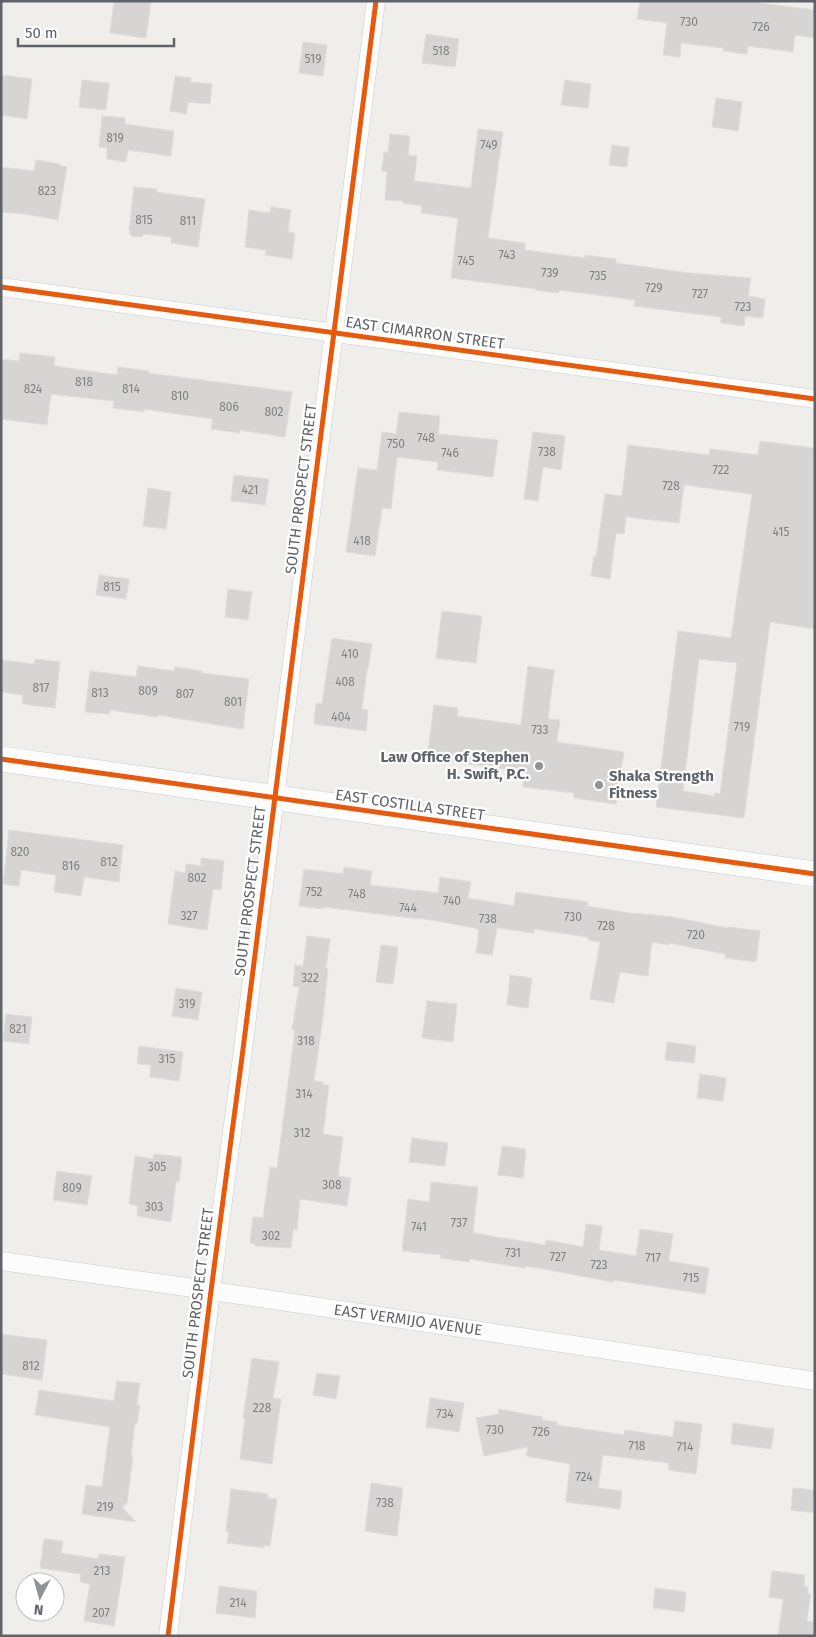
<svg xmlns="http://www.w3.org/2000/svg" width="816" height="1637" font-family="'Fira Sans',sans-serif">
<rect width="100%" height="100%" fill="#efeeea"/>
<!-- building -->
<g fill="#d6d5d3" stroke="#deddd9" fill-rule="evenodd">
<polygon points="114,1 151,1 146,38 110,33"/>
<polygon points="640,1 760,1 760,3 815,10 815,38 795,35 793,52 748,46 747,54 723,51 724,48 681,43 680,57 663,55 667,23 637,19"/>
<polygon points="426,34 459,39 455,67 422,63"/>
<polygon points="303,42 327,45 323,76 299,73"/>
<polygon points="1,75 32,79 27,119 1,115"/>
<polygon points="175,76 191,78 190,82 212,84 210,104 188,102 186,114 170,111"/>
<polygon points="82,80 109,83 106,110 79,107"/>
<polygon points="565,80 591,84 588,108 561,105"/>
<polygon points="716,98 742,102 738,131 712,127"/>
<polygon points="102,116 125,118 125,124 174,131 171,156 128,150 126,162 107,159 107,148 99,147"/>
<polygon points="478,129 503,132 488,238 525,243 525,250 585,258 585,255 616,259 616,263 689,273 751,278 748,296 765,299 763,318 745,316 744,326 721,323 721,317 634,306 635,300 559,290 559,293 535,290 536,289 451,278 458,218 421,213 422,206 403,203 403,201 385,200 387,172 382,171 384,152 388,153 390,134 410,136 408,155 417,156 414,181 471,188"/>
<polygon points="612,145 629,147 627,167 609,165"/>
<polygon points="36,160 60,164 59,165 67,167 58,220 25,214 1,212 1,167 34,171"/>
<polygon points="134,187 157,189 156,192 205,199 198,247 171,243 171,237 143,234 142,237 131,236 129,230"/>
<polygon points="271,207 291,210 288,232 295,233 292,259 265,255 266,250 245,247 249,210 270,213"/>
<polygon points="20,353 55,357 54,366 117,375 118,367 149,371 148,373 292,392 285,437 240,430 240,433 211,429 213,419 144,409 144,412 113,408 114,401 51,394 47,425 1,419 1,359 19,361"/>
<polygon points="399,412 440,416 438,434 498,440 493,477 437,470 438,462 397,457 391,509 382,508 375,556 346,552 358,468 377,470 382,432 396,434"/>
<polygon points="533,432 565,436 561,470 543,467 538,501 524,499"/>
<path d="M760,441L815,448V629L770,622L744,818L656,807L678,631L731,638L752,494L684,485L679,523L626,517L624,534L616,533L610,579L591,576L594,556L596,557L605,494L622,496L628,445L709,455L710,449L758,455ZM699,659L737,663L720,794L715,793L714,796L683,791Z"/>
<polygon points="234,475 269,479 265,505 231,501"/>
<polygon points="148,488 171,492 166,529 143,526"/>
<polygon points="99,575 129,579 126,599 96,595"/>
<polygon points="228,589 252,592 248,620 225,617"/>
<polygon points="442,611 482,616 476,663 436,658"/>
<polygon points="332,638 372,644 368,669 367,669 362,709 368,710 366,731 314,724 316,703 322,704"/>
<polygon points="35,659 60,662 55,708 22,704 23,695 1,692 1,660 34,664"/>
<polygon points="138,666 174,671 175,667 202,671 202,673 249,679 243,729 158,715 158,717 110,710 109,714 85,712 90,671 136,677"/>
<polygon points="528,666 554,670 548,719 560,720 557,742 624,752 616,804 574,798 574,793 523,787 524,772 427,758 434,705 458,708 457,716 521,725"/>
<polygon points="9,830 123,845 119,882 84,877 81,896 54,892 56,875 21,870 19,886 3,884"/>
<polygon points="201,858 224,861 221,890 213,889 207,930 168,924 175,871 185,873 186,864 201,866"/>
<polygon points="344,867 372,871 370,885 438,893 440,877 471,882 468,898 514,906 516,892 588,902 587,906 635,914 635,913 673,917 728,928 729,927 760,931 756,962 725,958 725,954 669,943 669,945 652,942 648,976 620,972 614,1003 590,999 600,942 588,940 588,937 534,929 534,933 497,928 492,955 476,953 479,930 476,929 476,928 419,918 419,919 324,907 324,909 299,906 304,869 343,874"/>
<polygon points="307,936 330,939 326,968 328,969 323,1017 314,1081 323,1082 323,1085 329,1085 323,1134 343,1137 338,1176 351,1178 347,1206 300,1199 297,1230 293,1229 291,1248 255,1246 255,1244 250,1243 253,1217 263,1218 270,1167 277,1168 295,1030 292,1030 299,987 293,986 295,965 303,966"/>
<polygon points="381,945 398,947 393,984 376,982"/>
<polygon points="510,975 532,978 528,1008 507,1005"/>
<polygon points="176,988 202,992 198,1020 172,1016"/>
<polygon points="427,1001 457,1004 453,1042 422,1038"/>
<polygon points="6,1014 32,1017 29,1044 3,1041"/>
<polygon points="667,1042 696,1046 694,1063 665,1060"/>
<polygon points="139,1046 183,1052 179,1081 150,1077 151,1065 137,1064"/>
<polygon points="700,1074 726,1078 723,1101 697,1098"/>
<polygon points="412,1138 448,1143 445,1166 409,1162"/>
<polygon points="502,1146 526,1149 523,1178 498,1175"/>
<polygon points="154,1154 182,1157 179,1182 176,1182 171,1222 137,1216 138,1206 129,1204 135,1156 153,1159"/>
<polygon points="57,1171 92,1176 87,1205 53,1200"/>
<polygon points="431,1182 478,1187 473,1233 545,1245 546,1240 583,1247 586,1224 602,1226 599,1250 636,1256 640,1229 673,1234 669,1261 709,1268 705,1294 613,1280 613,1282 526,1266 525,1268 470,1259 469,1262 440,1258 441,1255 402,1251 408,1199 429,1202"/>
<polygon points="1,1334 47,1340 42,1380 1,1374"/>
<polygon points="252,1358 279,1362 273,1398 281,1399 272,1464 240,1459 245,1418 243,1418"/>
<polygon points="317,1373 340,1376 336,1399 313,1395"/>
<polygon points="117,1381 140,1383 137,1405 140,1405 137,1423 135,1423 131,1456 133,1456 127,1503 122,1507 136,1522 82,1514 86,1485 102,1487 110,1427 35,1415 39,1390 114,1401"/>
<polygon points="430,1398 464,1403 459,1432 426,1427"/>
<polygon points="498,1409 543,1417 542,1420 557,1422 557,1425 624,1435 625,1430 673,1437 675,1421 702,1424 696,1474 668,1470 669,1463 603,1455 598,1488 622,1491 620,1509 566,1502 570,1464 526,1456 528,1447 484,1456 476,1418 499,1414"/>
<polygon points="733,1423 774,1429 771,1449 731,1444"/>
<polygon points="371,1483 403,1488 397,1536 365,1531"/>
<polygon points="793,1488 815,1490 815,1513 791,1510"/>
<polygon points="231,1489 268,1494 267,1498 277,1499 270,1546 264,1545 264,1548 227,1543 229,1532 226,1531"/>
<polygon points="44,1539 63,1541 61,1553 98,1559 99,1554 125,1557 114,1626 84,1621 90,1584 80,1582 81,1574 40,1568"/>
<polygon points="772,1571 805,1575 804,1586 808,1587 808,1594 811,1594 807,1618 807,1621 815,1622 815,1636 778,1636 783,1599 769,1597"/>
<polygon points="219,1586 257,1591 255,1618 216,1613"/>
<polygon points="655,1588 686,1592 684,1612 653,1608"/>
</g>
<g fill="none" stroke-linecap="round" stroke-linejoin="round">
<defs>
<g id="street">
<polyline points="1,287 815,399"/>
<polyline points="1,1261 186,1287 815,1381"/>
<polyline points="168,1636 211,1291 242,1057 376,1"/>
</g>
<polyline id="secondary" points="1,759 815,874"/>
</defs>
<!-- street casing -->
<use href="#street" stroke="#cbcccc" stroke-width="19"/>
<!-- secondary casing -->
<use href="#secondary" stroke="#cacacb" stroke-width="26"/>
<!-- street -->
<use href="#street" stroke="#fdfcfc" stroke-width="18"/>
<!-- secondary -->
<use href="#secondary" stroke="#fdfcfc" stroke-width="25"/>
<defs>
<g id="cycleway">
<polyline points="1,287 815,399"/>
<polyline points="1,759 815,874"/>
<polyline points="168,1636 211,1291 242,1057 376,1"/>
</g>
</defs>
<!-- cycleway casing -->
<use href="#cycleway" stroke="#fff" stroke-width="8"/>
<!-- cycleway -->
<use href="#cycleway" stroke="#e8590c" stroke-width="5"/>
</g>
<!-- markers -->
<g fill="#919496" stroke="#fff" stroke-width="2">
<circle cx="539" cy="766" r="5"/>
<circle cx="599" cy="785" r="5"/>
</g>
<g text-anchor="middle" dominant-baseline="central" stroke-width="4.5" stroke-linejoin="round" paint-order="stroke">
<!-- number labels -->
<g font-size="12" fill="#7e8184">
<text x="689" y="22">730</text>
<text x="761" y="27">726</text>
<text x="441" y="51">518</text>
<text x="313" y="59">519</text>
<text x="115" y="138">819</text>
<text x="489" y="145">749</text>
<text x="47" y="191">823</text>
<text x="144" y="220">815</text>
<text x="188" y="221">811</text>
<text x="507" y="255">743</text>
<text x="466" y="261">745</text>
<text x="550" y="273">739</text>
<text x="598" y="276">735</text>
<text x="654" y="288">729</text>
<text x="700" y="294">727</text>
<text x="743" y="307">723</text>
<text x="84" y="382">818</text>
<text x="33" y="389">824</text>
<text x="131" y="389">814</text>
<text x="180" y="396">810</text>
<text x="229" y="407">806</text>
<text x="274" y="412">802</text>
<text x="426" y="438">748</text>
<text x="396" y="444">750</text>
<text x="547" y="452">738</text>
<text x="450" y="453">746</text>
<text x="721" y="470">722</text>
<text x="671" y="486">728</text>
<text x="250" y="490">421</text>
<text x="781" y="532">415</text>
<text x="362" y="541">418</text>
<text x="112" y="587">815</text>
<text x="350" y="654">410</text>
<text x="345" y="682">408</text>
<text x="41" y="688">817</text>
<text x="148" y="691">809</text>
<text x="100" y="693">813</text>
<text x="185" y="694">807</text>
<text x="233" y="702">801</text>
<text x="341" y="717">404</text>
<text x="742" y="727">719</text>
<text x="540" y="730">733</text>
<text x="20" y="852">820</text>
<text x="109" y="862">812</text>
<text x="71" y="866">816</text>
<text x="197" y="878">802</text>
<text x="314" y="892">752</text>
<text x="357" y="894">748</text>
<text x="452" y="901">740</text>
<text x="408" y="908">744</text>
<text x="189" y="916">327</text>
<text x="573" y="917">730</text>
<text x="488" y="919">738</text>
<text x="606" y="926">728</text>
<text x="696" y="935">720</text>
<text x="310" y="978">322</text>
<text x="187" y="1004">319</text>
<text x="18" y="1029">821</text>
<text x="306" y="1041">318</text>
<text x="167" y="1059">315</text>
<text x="304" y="1094">314</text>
<text x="302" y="1133">312</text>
<text x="157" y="1167">305</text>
<text x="332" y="1185">308</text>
<text x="72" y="1188">809</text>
<text x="154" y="1207">303</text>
<text x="459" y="1223">737</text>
<text x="419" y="1227">741</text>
<text x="271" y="1236">302</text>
<text x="513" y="1253">731</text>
<text x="558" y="1257">727</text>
<text x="653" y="1258">717</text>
<text x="599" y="1265">723</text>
<text x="691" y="1278">715</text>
<text x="31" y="1366">812</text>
<text x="262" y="1408">228</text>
<text x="445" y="1414">734</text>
<text x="495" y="1430">730</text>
<text x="541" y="1432">726</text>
<text x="637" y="1446">718</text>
<text x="685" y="1447">714</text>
<text x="584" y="1477">724</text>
<text x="385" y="1503">738</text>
<text x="105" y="1507">219</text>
<text x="102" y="1571">213</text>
<text x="238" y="1603">214</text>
<text x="101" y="1613">207</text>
</g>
<!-- street labels -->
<g font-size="15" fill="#5f6368" stroke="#fff">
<text transform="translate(425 333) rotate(8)">EAST CIMARRON STREET</text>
<text transform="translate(301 489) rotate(-83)">SOUTH PROSPECT STREET</text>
<text transform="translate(410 805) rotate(8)">EAST COSTILLA STREET</text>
<text transform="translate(250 891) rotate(-83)">SOUTH PROSPECT STREET</text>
<text transform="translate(198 1293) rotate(-83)">SOUTH PROSPECT STREET</text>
<text transform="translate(408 1320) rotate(8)">EAST VERMIJO AVENUE</text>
</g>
<!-- poi labels -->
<g font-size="15" font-weight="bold" fill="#5f6368" stroke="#fff" text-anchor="end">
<text x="529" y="757">Law Office of Stephen<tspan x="529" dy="17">H. Swift, P.C.</tspan></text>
<text x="609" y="776" text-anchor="start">Shaka Strength<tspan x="609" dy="17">Fitness</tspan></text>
</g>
</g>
<!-- border -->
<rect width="816" height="1637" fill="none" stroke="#5f6368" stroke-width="5"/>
<!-- north arrow -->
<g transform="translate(40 1597) rotate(186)"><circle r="24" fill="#ffffff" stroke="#bfc1c3"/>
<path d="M0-4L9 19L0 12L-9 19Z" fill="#919496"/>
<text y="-8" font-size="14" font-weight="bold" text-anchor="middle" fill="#5f6368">N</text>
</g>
<!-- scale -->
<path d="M18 38v8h156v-8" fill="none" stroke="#5f6368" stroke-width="2.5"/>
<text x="25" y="38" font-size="15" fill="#5f6368" stroke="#ffffff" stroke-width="4" paint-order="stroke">50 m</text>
</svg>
